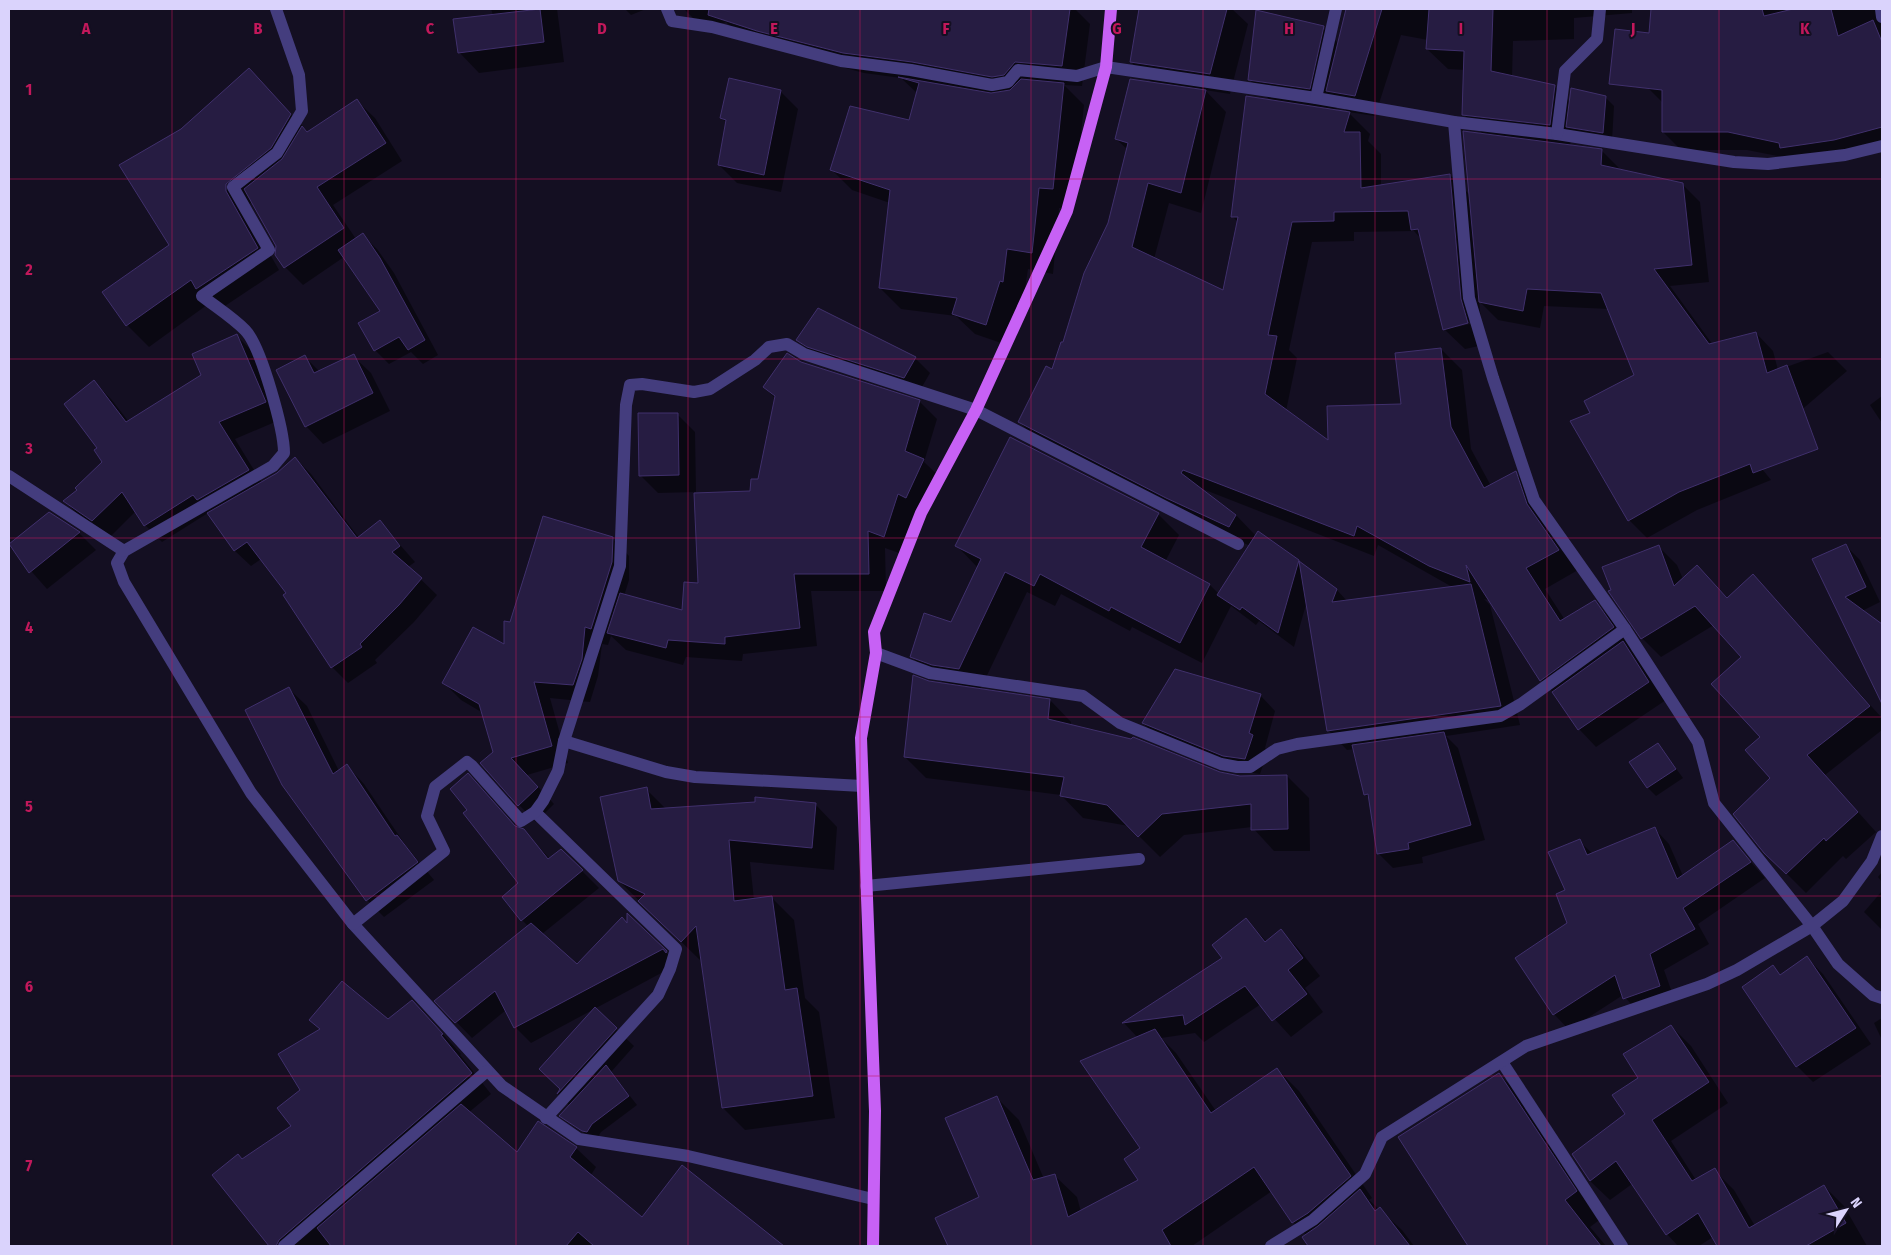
<svg xmlns="http://www.w3.org/2000/svg" width="1891" height="1255" font-family="'Fira Sans Condensed',sans-serif">
<rect width="100%" height="100%" fill="#140f22"/>
<!-- shadow -->
<g fill="#0007" fill-rule="evenodd">
<polygon points="491,9 557,9 564,62 479,73 459,52 493,15"/>
<polygon points="625,9 646,9 631,15"/>
<polygon points="684,9 1075,9 1090,24 1082,86 1064,85 1084,105 1073,209 1059,208 1053,274 1028,269 1023,302 1007,345 975,334 956,316 901,309 880,288 890,203 852,190 831,169 910,122 918,94 901,78 864,73 745,41 726,22 704,29"/>
<path d="M1144,9H1232L1248,24L1230,94L1205,90L1226,112L1201,213L1169,203L1154,259L1224,292L1238,222L1232,216L1271,101L1249,79L1323,28L1338,43L1348,9H1632V13L1574,18V39L1513,41L1512,77L1554,86L1570,102L1605,97L1614,106L1612,141L1572,131L1570,146L1602,151L1619,168V174L1682,184L1700,202L1709,282L1670,286L1713,345L1756,333L1773,351L1778,370L1828,352L1847,371L1750,454L1771,480L1697,510L1647,538L1629,520L1572,422L1592,414L1636,376L1609,309L1544,306L1540,328L1498,320L1479,301L1481,320L1488,344L1465,349L1444,329L1422,240L1414,231L1354,232V241L1312,242L1289,350L1297,358L1286,411L1329,443L1403,406L1441,349L1462,370L1471,449L1491,486L1515,473L1536,493L1578,570L1545,589L1565,620L1594,602L1615,622L1633,648L1631,650L1640,660L1666,700L1596,747L1579,729L1555,694L1541,680L1491,601L1484,599L1490,605L1520,725L1446,736L1458,748L1485,840L1422,857L1423,863L1393,868L1378,853L1370,799L1365,794L1355,749L1347,750L1328,730L1307,601L1294,647L1259,621L1256,625L1231,606L1202,663L1132,627L1130,631L1061,594L1055,606L1027,592L980,690L1050,700L1071,722V726L1219,773L1240,777L1287,776L1309,798L1310,851H1274L1252,827L1184,835L1160,857L1129,826L1083,818L1061,795L926,778L905,757L928,682L950,684L933,678L912,657L951,623L978,568L957,546L1158,514L1179,535L1165,562L1210,585L1219,594L1250,546L1040,442L1019,422L1053,371L1109,223L1128,150L1116,139L1152,83L1131,62ZM1401,35L1428,40L1427,49L1448,69L1465,70L1463,114L1484,135L1470,195L1450,175L1381,186V154L1368,141L1370,134L1349,113L1336,111L1338,102L1348,112L1375,116ZM1474,320V323L1457,327V325ZM1200,488L1374,556L1378,545L1454,588L1348,602L1336,589L1298,561L1256,536L1236,515Z"/>
<polygon points="1652,9 1882,9 1882,150 1793,159 1747,150 1681,150 1663,132 1663,103 1647,87"/>
<polygon points="249,69 308,132 357,101 375,118 402,161 333,205 356,239 362,235 377,249 394,273 438,355 423,364 411,352 389,364 375,350 382,311 344,257 303,285 285,267 277,254 277,246 252,202 247,206 247,214 279,270 219,310 211,302 149,347 127,325 170,245 182,130"/>
<polygon points="780,91 798,109 781,192 737,183 719,165 727,123 721,118"/>
<polygon points="237,336 254,353 282,419 235,439 262,483 278,474 295,458 311,474 359,538 380,522 415,562 408,567 437,595 414,622 375,660 377,663 348,683 332,667 287,594 261,559 251,566 235,551 208,513 162,542 145,525 136,511 110,537 81,518 65,501 79,490 104,462 99,448 94,382 111,399 129,422 203,375"/>
<polygon points="798,340 915,358 930,373 919,392 813,355"/>
<polygon points="353,356 371,373 390,411 323,444 306,426 305,357 320,372"/>
<polygon points="801,363 919,401 937,419 924,462 941,478 902,554 885,548 886,591 811,591 817,646 743,654 742,661 686,657 683,665 626,650 611,636 608,645 602,644 598,676 590,702 550,698 568,763 527,775 554,804 536,822 519,805 494,753 483,713 461,700 444,683 505,646 511,623 612,538 629,556 629,580 624,596 684,612 759,481 776,399 764,387"/>
<polygon points="1882,396 1882,423 1870,405"/>
<polygon points="677,414 695,432 696,492 658,493 640,475"/>
<polygon points="49,514 79,533 96,550 47,589 9,546"/>
<polygon points="1845,545 1860,560 1880,602 1862,611 1882,626 1882,692 1873,683 1814,560"/>
<polygon points="1658,546 1677,565 1683,579 1697,566 1728,598 1753,576 1882,718 1882,730 1825,775 1876,832 1846,859 1843,856 1806,893 1765,852 1772,778 1743,657 1714,625 1661,657 1642,638 1610,592"/>
<polygon points="289,689 307,706 339,771 347,766 364,784 406,846 434,880 384,917 367,900"/>
<polygon points="1260,695 1275,711 1265,748 1268,751 1260,774 1240,771 1158,738 1143,723"/>
<polygon points="1658,744 1683,778 1656,796 1648,788"/>
<polygon points="646,789 666,809 815,804 837,827 834,870 750,862 754,900 771,897 794,920 805,998 819,1012 835,1118 745,1130 723,1108 702,962 619,881"/>
<polygon points="517,828 523,830 550,859 561,850 599,888 542,934 577,966 629,925 628,916 678,964 531,1043 515,1027 506,1010 472,1038 436,1001 528,926 522,920"/>
<polygon points="1654,828 1669,844 1683,876 1733,842 1765,878 1698,924 1709,944 1664,970 1675,1001 1639,1013 1623,995 1569,1030 1554,1014 1517,958 1569,923 1566,891 1579,841 1593,854"/>
<polygon points="1882,872 1882,882 1878,877"/>
<polygon points="1882,891 1882,930 1864,912"/>
<polygon points="1246,919 1267,942 1281,931 1298,948 1320,976 1305,988 1323,1012 1291,1037 1261,1004 1204,1042 1195,1033 1161,1038 1176,1053 1216,1111 1277,1069 1299,1091 1372,1198 1369,1200 1402,1230 1414,1246 1303,1246 1308,1243 1306,1235 1293,1222 1272,1191 1192,1246 949,1246 936,1219 981,1198 997,1098 1019,1120 1044,1179 1055,1176 1077,1197 1081,1212 1140,1181 1138,1038 1124,1023 1224,958"/>
<polygon points="1807,958 1823,974 1871,1044 1813,1082 1797,1066 1743,987 1773,967 1781,976"/>
<polygon points="1882,1018 1882,1040 1874,1023"/>
<polygon points="311,1020 431,1021 461,1054 460,1055 491,1094 468,1113 517,1154 576,1148 596,1167 591,1175 642,1218 787,1246 271,1246 214,1175 242,1160 293,1126 321,1030"/>
<polygon points="1671,1026 1691,1046 1728,1103 1671,1141 1696,1180 1714,1170 1734,1190 1755,1226 1824,1186 1844,1206 1867,1246 1719,1246 1713,1237 1699,1246 1678,1246 1667,1234 1632,1184 1610,1200 1590,1181 1626,1114 1640,1078"/>
<polygon points="616,1029 634,1046 611,1072 637,1105 601,1132 596,1140 592,1139 561,1116 570,1106 558,1094 561,1090 540,1069"/>
<polygon points="1499,1074 1525,1100 1602,1218 1590,1227 1606,1246 1470,1246 1400,1137"/>
</g>
<!-- building -->
<g fill="#261c42" stroke="#40306c">
<polygon points="540,9 544,42 458,53 453,19"/>
<polygon points="709,9 1070,9 1062,66 1015,62 1004,75 992,77 912,62 843,53 757,31 708,15"/>
<polygon points="1139,9 1227,9 1210,74 1130,62"/>
<polygon points="1346,9 1382,9 1355,96 1326,91"/>
<polygon points="1429,9 1493,9 1491,71 1555,85 1550,125 1462,115 1464,51 1426,49"/>
<polygon points="1651,9 1762,9 1764,16 1793,9 1831,9 1838,36 1873,20 1882,42 1882,127 1834,140 1780,148 1779,143 1728,132 1662,132 1662,90 1609,84 1615,29 1649,33"/>
<polygon points="1256,10 1324,26 1310,89 1248,80"/>
<polygon points="249,68 291,114 271,148 226,184 226,191 258,248 196,289 191,280 126,326 102,292 169,245 119,165 181,129"/>
<polygon points="898,77 991,93 1010,90 1021,79 1064,83 1053,189 1039,188 1032,253 1007,249 1003,282 1000,281 986,325 952,314 957,298 879,288 890,190 830,170 850,106 909,120 919,83"/>
<polygon points="729,78 781,90 764,175 718,165 726,120 720,118"/>
<polygon points="1130,79 1206,90 1181,193 1148,183 1132,247 1223,290 1238,217 1231,217 1246,96 1350,112 1344,132 1360,132 1361,188 1450,174 1461,299 1468,323 1443,330 1418,229 1411,230 1408,211 1334,212 1334,221 1292,222 1268,335 1277,336 1265,394 1328,440 1327,406 1401,404 1395,353 1441,348 1451,427 1484,488 1516,471 1527,504 1559,550 1526,568 1560,621 1595,600 1614,627 1540,681 1466,565 1470,582 1429,566 1357,526 1354,536 1183,470 1181,473 1236,515 1229,527 1166,498 1018,422 1046,366 1052,369 1061,342 1063,342 1084,273 1108,223 1128,143 1115,139"/>
<polygon points="1571,88 1606,96 1603,133 1566,127"/>
<polygon points="357,99 386,143 317,187 344,228 284,268 275,255 276,246 244,189 282,159 302,126 307,132"/>
<polygon points="1463,131 1602,149 1601,165 1683,183 1692,265 1654,269 1709,344 1756,332 1767,373 1787,365 1818,449 1753,473 1750,464 1679,492 1628,521 1570,421 1590,413 1584,401 1634,375 1601,293 1527,289 1523,311 1479,302"/>
<polygon points="363,233 380,258 425,340 408,350 399,337 374,351 358,323 380,311 338,250"/>
<polygon points="818,308 916,357 904,378 807,347 796,340"/>
<polygon points="237,334 266,402 219,422 249,470 197,500 193,495 144,526 122,492 92,521 63,501 77,490 75,488 102,462 94,450 97,448 64,404 94,380 126,422 201,375 192,354"/>
<polygon points="787,353 801,362 920,400 905,451 924,459 906,498 898,494 884,537 868,531 869,574 794,574 800,628 725,637 725,644 668,640 666,648 607,633 620,593 682,610 684,582 698,583 694,493 750,491 751,479 758,479 775,396 763,387"/>
<polygon points="354,354 373,393 305,427 276,370 305,355 314,373"/>
<polygon points="638,413 678,413 679,475 639,476"/>
<polygon points="1010,437 1159,513 1141,547 1210,584 1180,643 1111,607 1109,611 1040,574 1034,586 1005,572 959,669 932,665 910,657 924,613 951,622 981,559 955,546"/>
<polygon points="295,457 357,538 380,520 400,546 392,552 422,578 399,605 360,644 362,647 331,668 283,595 286,593 247,542 234,551 207,513 277,473"/>
<polygon points="49,512 80,532 29,573 9,544"/>
<polygon points="543,516 613,537 612,562 591,629 585,627 582,659 573,685 534,682 552,746 511,758 538,787 518,806 480,763 493,752 479,704 442,683 473,627 504,644 504,621 510,622"/>
<polygon points="1258,531 1299,560 1278,633 1242,607 1240,610 1217,595"/>
<polygon points="1846,544 1866,587 1845,597 1882,624 1882,704 1812,559"/>
<polygon points="1659,545 1674,586 1697,565 1727,598 1753,574 1870,706 1807,755 1858,812 1826,841 1824,838 1786,874 1764,853 1733,814 1770,778 1745,750 1760,737 1711,684 1741,657 1695,606 1641,639 1608,591 1611,590 1602,567"/>
<polygon points="1299,561 1337,589 1332,602 1471,584 1501,706 1327,731"/>
<polygon points="1623,641 1649,682 1578,730 1552,692"/>
<polygon points="1175,669 1261,694 1249,733 1253,735 1245,759 1223,756 1142,723"/>
<polygon points="913,675 929,681 1050,699 1048,719 1131,739 1133,737 1220,772 1240,776 1287,775 1288,829 1251,830 1251,804 1162,814 1138,837 1107,805 1060,796 1064,777 904,757"/>
<polygon points="289,687 333,774 347,764 395,836 397,835 418,862 366,901 282,785 245,710"/>
<polygon points="1444,732 1471,825 1408,843 1409,849 1377,854 1368,794 1364,795 1352,745"/>
<polygon points="1658,743 1676,769 1647,788 1629,762"/>
<polygon points="468,773 515,826 524,829 548,859 561,849 583,870 521,921 502,897 518,883 463,813 467,810 450,789"/>
<polygon points="647,787 651,809 755,802 755,797 816,803 812,848 729,840 734,901 772,896 785,990 797,988 813,1096 722,1108 696,926 681,942 638,901 645,894 618,881 600,797"/>
<polygon points="1655,827 1677,879 1733,840 1751,862 1683,908 1695,929 1650,954 1660,986 1623,999 1615,975 1553,1015 1515,958 1567,923 1556,894 1565,890 1548,852 1580,839 1587,855"/>
<polygon points="627,913 667,951 666,953 663,949 514,1028 495,991 455,1023 434,1001 531,923 577,964 622,917 627,923"/>
<polygon points="1246,918 1265,942 1281,929 1303,958 1288,970 1307,994 1272,1021 1245,986 1185,1025 1183,1015 1122,1023 1222,958 1212,945"/>
<polygon points="1807,956 1856,1028 1796,1067 1742,987 1773,965 1780,975"/>
<polygon points="342,981 388,1019 412,1000 443,1034 441,1035 472,1073 279,1240 276,1246 269,1246 212,1175 238,1154 242,1159 291,1126 277,1108 300,1090 278,1054 320,1029 309,1020"/>
<polygon points="595,1007 617,1028 557,1094 560,1089 539,1069"/>
<polygon points="1671,1025 1709,1082 1652,1120 1692,1181 1715,1168 1749,1228 1824,1185 1846,1223 1806,1246 1717,1246 1698,1213 1666,1235 1616,1161 1590,1181 1572,1154 1625,1114 1612,1095 1638,1078 1623,1054"/>
<polygon points="1155,1029 1211,1113 1277,1068 1351,1176 1308,1213 1292,1223 1254,1167 1162,1230 1171,1246 948,1246 935,1218 979,1197 945,1118 997,1096 1033,1180 1055,1174 1068,1217 1138,1180 1124,1159 1140,1148 1080,1061"/>
<polygon points="606,1065 629,1096 592,1124 587,1132 582,1131 559,1116"/>
<polygon points="1499,1073 1577,1191 1565,1200 1601,1246 1468,1246 1398,1137"/>
<polygon points="461,1104 517,1152 538,1121 577,1147 570,1157 642,1217 682,1165 784,1246 594,1246 578,1232 566,1246 331,1246 317,1228"/>
<polygon points="1360,1189 1375,1211 1380,1207 1410,1246 1308,1246 1302,1237 1318,1226"/>
</g>
<g fill="none" stroke-linecap="round" stroke-linejoin="round">
<!-- minor -->
<g stroke="#443d7e" stroke-width="12">
<path d="M276,9L299,75L302,111L277,153L233,187L269,250L202,296C216,307 232,317 245,330C261,346 284,430 284,453L273,466L124,551L117,563L124,582L251,793L353,924L502,1086L579,1139L688,1156L873,1199"/>
<polyline points="667,9 672,21 712,27 841,61 911,70 992,85 1008,82 1018,70 1077,76 1106,67 1316,98 1454,122 1557,134 1734,162 1768,164 1845,155 1882,146"/>
<polyline points="1881,9 1882,17"/>
<polyline points="1316,98 1336,9"/>
<polyline points="1454,122 1469,298 1493,378 1534,500 1625,629 1698,742 1714,803 1812,926 1838,964 1873,995 1882,998"/>
<polyline points="1557,134 1565,71 1597,39 1600,9"/>
<polyline points="9,476 124,551"/>
<polyline points="876,653 930,673 1083,696 1120,723 1221,764 1237,767 1250,767 1277,749 1297,744 1500,716 1521,704 1625,629"/>
<polyline points="564,741 666,772 695,777 862,786"/>
<polyline points="535,812 676,949 670,969 658,995 546,1118"/>
<polyline points="866,886 1139,859"/>
<polyline points="353,924 444,851 427,816 435,787 467,762 472,766 521,821 535,812 543,801 558,771 564,741 620,566 626,405 630,385 642,384 694,392 710,389 755,360 769,347 787,344 804,354 976,410 1238,544"/>
<polyline points="1502,1062 1622,1246"/>
<polyline points="284,1246 487,1071"/>
<polyline points="1271,1246 1313,1220 1365,1174 1382,1137 1526,1046 1707,984 1737,970 1812,926 1843,901 1872,861 1882,836"/>
</g>
<!-- major -->
<polyline stroke="#c761f5" stroke-width="12" points="873,1246 875,1111 861,738 876,653 874,632 921,513 976,410 1067,211 1106,67 1111,9"/>
</g>
<!-- grid -->
<path fill="none" stroke="#c2185b" stroke-width="1" stroke-opacity="0.55" d="M172,9V1246M344,9V1246M516,9V1246M688,9V1246M860,9V1246M1031,9V1246M1203,9V1246M1375,9V1246M1547,9V1246M1719,9V1246M9,179H1882M9,359H1882M9,538H1882M9,717H1882M9,896H1882M9,1076H1882"/>
<g font-size="16" text-anchor="middle" font-weight="bold" fill="#c2185b" stroke="#140f22" stroke-width="4" stroke-linejoin="round" paint-order="stroke">
<text x="86" y="34">A</text>
<text x="258" y="34">B</text>
<text x="430" y="34">C</text>
<text x="602" y="34">D</text>
<text x="774" y="34">E</text>
<text x="946" y="34">F</text>
<text x="1117" y="34">G</text>
<text x="1289" y="34">H</text>
<text x="1461" y="34">I</text>
<text x="1633" y="34">J</text>
<text x="1805" y="34">K</text>
<text x="29" y="95">1</text>
<text x="29" y="275">2</text>
<text x="29" y="454">3</text>
<text x="29" y="633">4</text>
<text x="29" y="812">5</text>
<text x="29" y="992">6</text>
<text x="29" y="1171">7</text>
</g>
<!-- border -->
<rect width="1891" height="1255" fill="none" stroke="#dad3fc" stroke-width="20"/>
<!-- north arrow -->
<g transform="translate(1846 1210) rotate(54)" stroke="#140f22" stroke-width="4" paint-order="stroke">
<path d="M0-4L9 19L0 12L-9 19Z" fill="#dad3fc"/>
<text y="-8" font-size="14" font-weight="bold" text-anchor="middle" fill="#dad3fc">N</text>
</g>
</svg>
